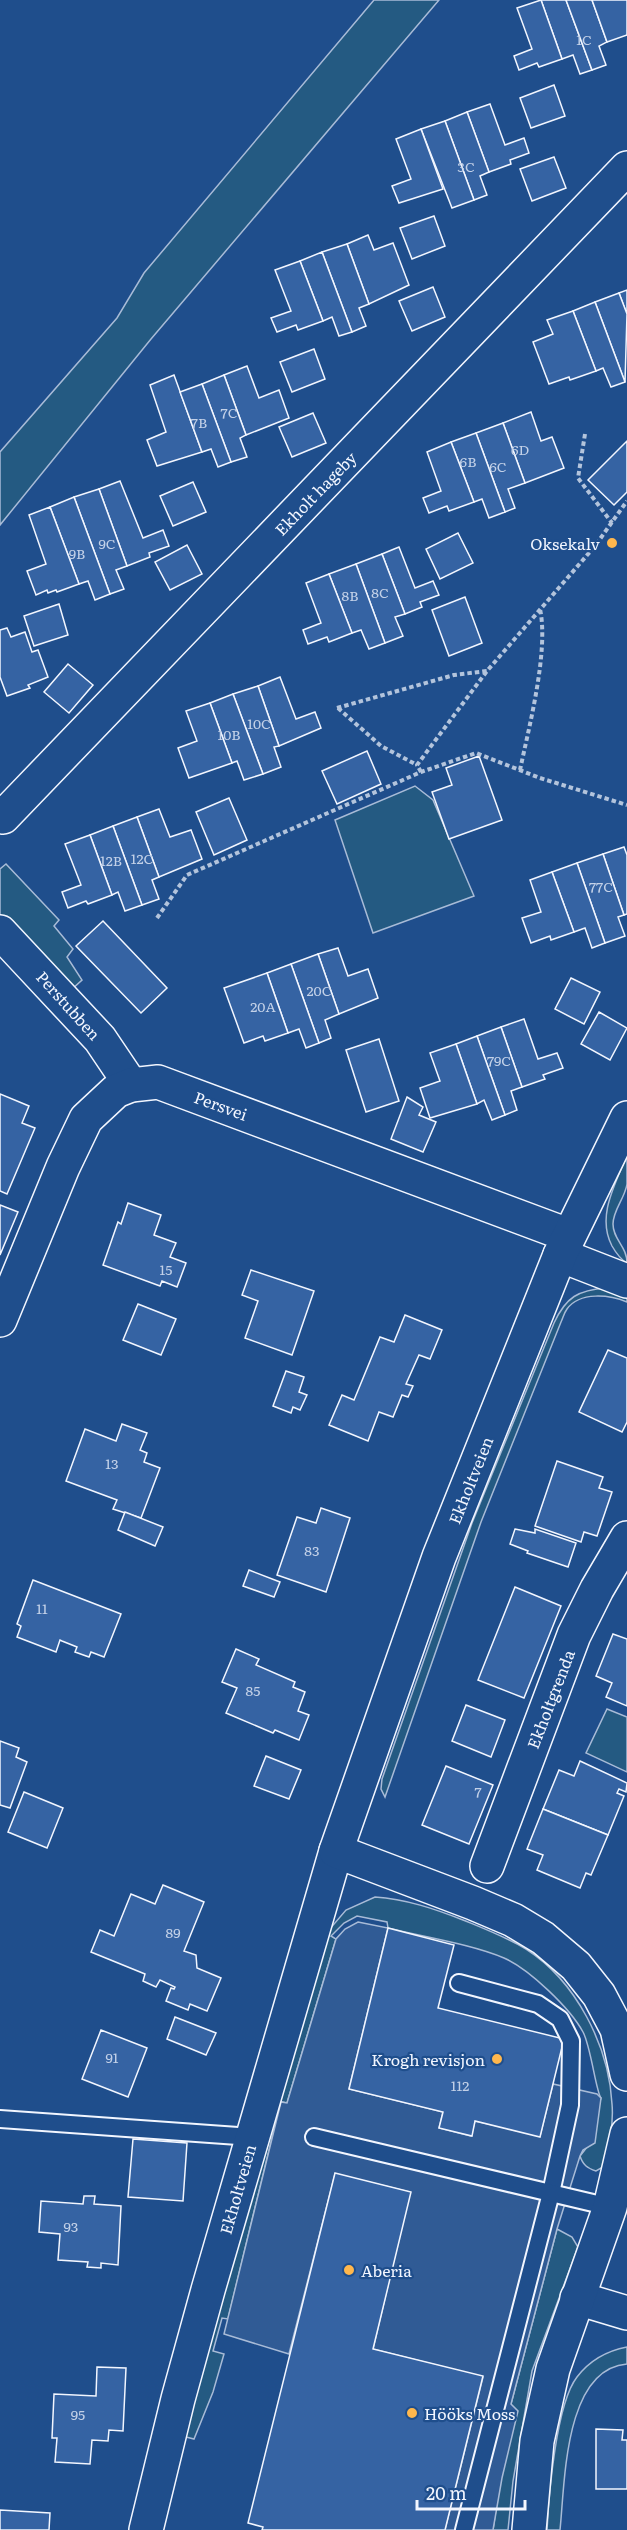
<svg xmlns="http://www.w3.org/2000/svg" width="627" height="2530" font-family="Literata,serif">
<rect width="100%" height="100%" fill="#1f4e8c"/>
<!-- green -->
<g fill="#245a82" stroke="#a8bbd7" stroke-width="1.5">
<polygon points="374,0 439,0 151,339 0,525 0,452 117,318 144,273"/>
<polygon points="415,786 433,800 474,896 373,933 335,820"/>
<polygon points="6,864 59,920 54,926 73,949 67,957 82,980 71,990 0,917 0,869"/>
<path d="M627,1155C627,1164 627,1175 627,1184C625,1198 613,1210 613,1224C613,1240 627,1246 627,1263C620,1259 616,1253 612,1246C596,1216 616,1183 627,1155Z"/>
<path d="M607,1288L627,1295V1302C610,1295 580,1291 567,1309C564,1313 563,1318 561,1322L481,1522L385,1797L381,1789L382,1779L472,1523L554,1323C566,1297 578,1290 607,1288Z"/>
<polygon points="607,1709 627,1717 627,1772 586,1753"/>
<path d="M375,1897C406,1899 435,1909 463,1920C485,1929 506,1937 526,1949C576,1981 609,2046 612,2104C614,2126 608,2147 603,2167L596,2171C587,2168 583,2165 580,2156L588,2146L601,2098C596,2092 591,2047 583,2032C570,2008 529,1969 504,1958C471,1944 423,1937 388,1928L387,1922L357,1916L344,1923L331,1936L336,1939L287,2103L275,2100L328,1931L346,1910Z"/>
<polygon points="271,2108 279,2109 228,2319 222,2318 213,2351 224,2354 213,2392 194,2439 182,2436"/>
<polygon points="557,2229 572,2237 578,2247 532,2371 513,2481 508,2530 493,2530 511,2404"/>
<path d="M627,2347V2364C564,2369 565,2483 560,2530H547C549,2494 556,2404 577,2377C590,2360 606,2351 627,2347Z"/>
</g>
<!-- parking -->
<polygon fill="#305b95" stroke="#a8bbd7" stroke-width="1.5" points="358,1922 388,1928 349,2089 443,2112 439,2128 471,2136 475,2121 540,2136 553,2084 597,2094 601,2098 595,2143 583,2150 580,2156 557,2229 511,2404 518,2411 502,2478 493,2530 445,2530 483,2377 373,2349 410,2192 335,2174 289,2354 224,2334 281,2102 287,2103 336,1939 345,1929"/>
<!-- building -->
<g fill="#3563a3" stroke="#f2f6ff" stroke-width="1.5">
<polygon points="541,0 566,0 592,70 580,74 573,55 562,59"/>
<polygon points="541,0 562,59 539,67 537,63 519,70 514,56 532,49 517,8"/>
<polygon points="566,0 592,0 607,42 599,46 606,65 592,70"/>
<polygon points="592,0 627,0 627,35 607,42"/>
<polygon points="554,85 565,116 531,128 520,98"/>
<polygon points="490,104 505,145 524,138 529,153 510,160 511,164 489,172 467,112"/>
<polygon points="467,112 489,172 480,176 487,195 474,200 445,121"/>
<polygon points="445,121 474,200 452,208 421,129"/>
<polygon points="421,129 443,189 399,203 392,186 411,179 396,139"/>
<polygon points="554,157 566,188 532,201 520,169"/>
<polygon points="434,216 445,246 412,259 400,228"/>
<polygon points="368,235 374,250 393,243 409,285 369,304 347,244"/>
<polygon points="347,244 369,304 359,308 366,326 352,332 322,252"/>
<polygon points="322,252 352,332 339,336 332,317 323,321 300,261"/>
<polygon points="300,261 323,321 298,330 296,325 277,332 271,318 291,311 275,270"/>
<polygon points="433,287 445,317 412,331 399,301"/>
<polygon points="627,290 627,314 619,293"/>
<polygon points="619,293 627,314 625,382 595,302"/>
<polygon points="595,302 625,382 611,387 603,368 596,371 573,311"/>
<polygon points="573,311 596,371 570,380 569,377 549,384 533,342 553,334 547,320"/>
<polygon points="314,349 325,379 292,392 280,362"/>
<polygon points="247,366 259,398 279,390 289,418 246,435 224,375"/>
<polygon points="174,375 202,452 157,466 147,440 166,432 150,385"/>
<polygon points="224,375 246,435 240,438 247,457 231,462 202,384"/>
<polygon points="202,384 231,462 218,467 211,449 202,452 180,392"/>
<polygon points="531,412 541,441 552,437 564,468 525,483 503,423"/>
<polygon points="313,413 326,443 292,457 279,427"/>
<polygon points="503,423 525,483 508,489 515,508 505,512 476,433"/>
<polygon points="476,433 505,512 489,518 482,499 474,502 451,442"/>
<polygon points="627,441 627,492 614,505 588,480"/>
<polygon points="451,442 474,502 449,511 447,506 429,513 423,498 441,491 427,452"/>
<polygon points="120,481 143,538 163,530 169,546 149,553 150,557 127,566 99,489"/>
<polygon points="193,482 206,512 173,526 160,496"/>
<polygon points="99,489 127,566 116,570 124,589 110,594 74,497"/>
<polygon points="74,497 110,594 95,600 88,581 79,584 50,507"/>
<polygon points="50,507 79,584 57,592 56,590 48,593 47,590 36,595 27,571 46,564 29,515"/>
<polygon points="458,533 473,563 440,579 426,549"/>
<polygon points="187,545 202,574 170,590 155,562"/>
<polygon points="399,547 415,588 433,581 439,595 420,602 422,607 405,614 382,554"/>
<polygon points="382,554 405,614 395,617 403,636 385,643 356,564"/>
<polygon points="356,564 385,643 369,649 361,630 352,633 329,574"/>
<polygon points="329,574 352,633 329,642 327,637 308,644 303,630 321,623 306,583"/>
<polygon points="465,597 482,643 449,656 432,610"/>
<polygon points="59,604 68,635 34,646 24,616"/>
<polygon points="7,628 11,637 25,632 32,652 38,650 48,677 28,685 30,688 7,696 0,677 0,630"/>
<polygon points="68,664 93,685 69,713 44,692"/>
<polygon points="280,677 296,719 315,712 321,728 279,746 258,686"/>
<polygon points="258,686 279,746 274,747 281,767 263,774 233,694"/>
<polygon points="233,694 263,774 244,780 237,761 232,763 210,703"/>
<polygon points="210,703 232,763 189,778 178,748 197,741 186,711"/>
<polygon points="367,751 381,784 337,804 322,771"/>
<polygon points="479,756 502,820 449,839 432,792 452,785 446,768"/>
<polygon points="229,798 247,840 214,855 196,812"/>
<polygon points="159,809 170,837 191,830 202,859 159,877 137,817"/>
<polygon points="137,817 159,877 152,880 159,899 142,905 113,826"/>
<polygon points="113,826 142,905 125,911 118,892 112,895 90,835"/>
<polygon points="90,835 112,895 88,904 86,901 68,908 62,892 81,885 65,844"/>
<polygon points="624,847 627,855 627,914 624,915 603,854"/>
<polygon points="603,854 624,915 618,917 625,936 605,943 577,863"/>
<polygon points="577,863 605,943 592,948 585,928 574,932 552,872"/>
<polygon points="552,872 574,932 551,940 550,936 531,943 522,918 541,912 530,880"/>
<polygon points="103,921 167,988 141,1013 76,946"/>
<polygon points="338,948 348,976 368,969 378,998 339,1014 318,954"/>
<polygon points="318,954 339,1014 325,1020 331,1038 319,1043 291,964"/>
<polygon points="291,964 319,1043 306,1048 299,1029 288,1033 267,973"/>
<polygon points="267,973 288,1033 265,1041 263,1036 244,1043 224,988"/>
<polygon points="571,978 600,992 584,1024 555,1009"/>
<polygon points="599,1012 627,1028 610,1060 581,1044"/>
<polygon points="524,1019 538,1059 557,1053 563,1068 543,1075 545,1079 522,1087 501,1027"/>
<polygon points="501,1027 522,1087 511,1091 517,1110 505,1115 477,1036"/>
<polygon points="477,1036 505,1115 492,1120 484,1100 477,1104 456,1044"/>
<polygon points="379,1039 399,1101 366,1112 346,1050"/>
<polygon points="456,1044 477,1104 430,1118 420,1088 440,1081 430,1053"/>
<polygon points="0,1094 29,1106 22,1123 35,1128 7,1194 0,1191"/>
<polygon points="407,1097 423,1107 419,1115 436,1122 423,1152 391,1139"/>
<polygon points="128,1203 161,1215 154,1235 176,1243 170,1257 186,1263 177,1287 162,1281 160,1286 103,1265 118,1222 121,1224"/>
<polygon points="0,1205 18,1212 0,1255"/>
<polygon points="251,1270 314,1291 292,1355 245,1338 258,1301 242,1295"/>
<polygon points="138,1304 176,1319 161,1355 123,1340"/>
<polygon points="405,1315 442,1330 430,1359 419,1355 406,1384 413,1386 408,1397 402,1395 393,1417 379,1412 368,1441 329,1425 342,1395 354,1400 380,1337 394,1342"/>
<polygon points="608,1350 627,1358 627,1422 622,1432 579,1412"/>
<polygon points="286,1371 304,1377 299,1392 307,1395 300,1410 293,1407 291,1413 273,1406"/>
<polygon points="122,1424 147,1433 140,1450 147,1453 144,1462 160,1468 141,1518 113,1509 117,1500 66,1481 85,1429 116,1441"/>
<polygon points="557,1461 603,1477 599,1488 612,1492 597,1536 584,1532 581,1542 535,1526"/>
<polygon points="321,1508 350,1518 326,1592 277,1575 297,1517 316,1523"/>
<polygon points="125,1512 163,1527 155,1546 118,1530"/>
<polygon points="515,1529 535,1533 535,1529 576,1543 568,1567 527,1553 528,1551 510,1544"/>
<polygon points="249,1570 280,1582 274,1597 243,1586"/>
<polygon points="33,1580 121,1614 104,1657 91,1652 89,1657 75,1652 77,1647 62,1641 60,1640 56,1652 17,1637 21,1626 17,1624"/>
<polygon points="515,1587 561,1606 524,1698 478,1680"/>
<polygon points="613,1634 627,1639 627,1706 606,1697 612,1683 596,1676"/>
<polygon points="236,1649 259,1659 256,1665 295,1682 293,1687 305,1692 298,1711 309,1715 299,1740 275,1730 273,1733 226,1713 237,1688 222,1682"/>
<polygon points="466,1705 505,1720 491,1757 452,1741"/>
<polygon points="0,1741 19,1748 16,1757 27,1762 10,1808 0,1805"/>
<polygon points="266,1756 301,1770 289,1799 254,1786"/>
<polygon points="580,1761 627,1783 626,1792 619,1789 617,1793 624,1796 608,1835 543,1809 559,1770 574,1776"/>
<polygon points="446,1766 493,1785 469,1844 422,1825"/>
<polygon points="24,1792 63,1808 47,1848 8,1832"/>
<polygon points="543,1809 608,1835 591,1875 586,1873 580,1888 537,1870 543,1855 527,1849"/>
<polygon points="163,1885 204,1902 184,1951 196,1955 197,1968 221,1978 207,2011 190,2004 188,2010 166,2001 171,1988 174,1989 175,1987 160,1980 156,1987 143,1981 145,1974 91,1952 100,1930 114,1936 131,1894 155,1904"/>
<polygon points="388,1928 454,1945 438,2008 564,2039 540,2137 475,2121 472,2136 439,2128 443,2112 349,2089"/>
<polygon points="175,2017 216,2033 206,2055 167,2039"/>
<polygon points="101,2030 147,2048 128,2097 82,2079"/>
<polygon points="133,2139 187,2143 183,2201 128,2197"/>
<polygon points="335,2173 411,2192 373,2349 483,2376 445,2530 262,2530 263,2527 248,2523"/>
<polygon points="84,2196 95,2196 94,2204 121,2206 118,2265 101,2263 101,2268 87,2267 88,2262 58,2260 60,2234 39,2232 41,2201 83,2204"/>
<polygon points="97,2367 126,2368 123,2431 109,2430 108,2441 92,2440 90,2464 55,2462 57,2438 52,2438 54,2394 96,2396"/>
<polygon points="596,2429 623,2430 622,2440 627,2440 627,2489 596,2489"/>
<polygon points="0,2510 50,2513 49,2530 0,2530"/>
</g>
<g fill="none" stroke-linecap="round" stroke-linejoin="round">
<defs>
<g id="service">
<polyline points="459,1983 538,2004 560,2019 571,2041 570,2105 551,2193 464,2530"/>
<polyline points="0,2119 252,2137"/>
<polyline points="314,2137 610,2207"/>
</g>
<g id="minor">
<polyline points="3,817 627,168"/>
<polyline points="0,932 100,1039 131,1085"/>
<polyline points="560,1255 627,1281"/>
<polyline points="0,1320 63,1167 86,1119 116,1091 131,1085 158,1082 568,1235"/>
<polyline points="487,1866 574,1635 597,1589 627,1538"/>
<polyline points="577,2298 627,2313"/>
<polyline points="146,2530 178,2399 208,2290 336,1851"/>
</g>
<g id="tertiary">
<polyline points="627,1118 560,1255 439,1557 336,1851 473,1903 513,1920 543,1938 576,1966 599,1995 617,2029 627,2074"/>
<polyline points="529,2530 537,2441 553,2369 610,2207 627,2134"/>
</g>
</defs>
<!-- service casing -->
<use href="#service" stroke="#f2f6ff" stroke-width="20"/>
<!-- minor casing -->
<use href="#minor" stroke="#f2f6ff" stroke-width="36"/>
<!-- tertiary casing -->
<use href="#tertiary" stroke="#f2f6ff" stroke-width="36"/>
<!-- path -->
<g stroke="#b3c4dc" stroke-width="4" stroke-dasharray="4.5 3" stroke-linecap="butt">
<polyline points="585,434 578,478 612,523"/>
<polyline points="337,708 454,675 487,671"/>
<polyline points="338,708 381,746 417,765"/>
<path d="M520,770C529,727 549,651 540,609"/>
<polyline points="421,772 417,765 487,671 595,546 627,501"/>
<polyline points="157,918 187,875 421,772 476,753 540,778 627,805"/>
</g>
<!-- service -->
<use href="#service" stroke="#1f4e8c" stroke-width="16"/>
<!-- minor -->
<use href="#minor" stroke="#1f4e8c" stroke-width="33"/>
<!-- tertiary -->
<use href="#tertiary" stroke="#1f4e8c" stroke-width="33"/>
</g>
<!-- markers -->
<g fill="#ffb74d" stroke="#1f4e8c" stroke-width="2">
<circle cx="612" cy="543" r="6"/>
<circle cx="497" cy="2059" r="6"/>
<circle cx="349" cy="2270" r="6"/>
<circle cx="412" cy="2413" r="6"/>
</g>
<g text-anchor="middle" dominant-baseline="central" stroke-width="4.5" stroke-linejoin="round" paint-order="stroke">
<!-- number labels -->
<g font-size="14" fill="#c3d1e8">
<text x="584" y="39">1C</text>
<text x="466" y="166">3C</text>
<text x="229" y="412">7C</text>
<text x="199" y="422">7B</text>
<text x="520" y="449">6D</text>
<text x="468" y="461">6B</text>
<text x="498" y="466">6C</text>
<text x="107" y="543">9C</text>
<text x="77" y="553">9B</text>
<text x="380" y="592">8C</text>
<text x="350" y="595">8B</text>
<text x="259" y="723">10C</text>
<text x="229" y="734">10B</text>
<text x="142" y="858">12C</text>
<text x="111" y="860">12B</text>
<text x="601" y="886">77C</text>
<text x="319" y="990">20C</text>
<text x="263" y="1006">20A</text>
<text x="499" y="1060">79C</text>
<text x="166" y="1269">15</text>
<text x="112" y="1463">13</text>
<text x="312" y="1550">83</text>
<text x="42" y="1608">11</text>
<text x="253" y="1690">85</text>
<text x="478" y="1791">7</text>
<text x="173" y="1932">89</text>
<text x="112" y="2057">91</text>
<text x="460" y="2085">112</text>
<text x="71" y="2226">93</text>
<text x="78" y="2414">95</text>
</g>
<!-- street labels -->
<g font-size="16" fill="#f2f6ff" stroke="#1f4e8c">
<text transform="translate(315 493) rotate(-46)">Ekholt hageby</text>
<text transform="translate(69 1005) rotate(48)">Perstubben</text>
<text transform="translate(221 1105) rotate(20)">Persvei</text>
<text transform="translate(470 1480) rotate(-68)">Ekholtveien</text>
<text transform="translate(550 1699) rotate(-69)">Ekholtgrenda</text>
<text transform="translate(237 2189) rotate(-74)">Ekholtveien</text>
</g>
<!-- poi labels -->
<g font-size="16" fill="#f2f6ff" stroke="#1f4e8c" text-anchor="end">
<text x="600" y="543">Oksekalv</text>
<text x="485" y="2059">Krogh revisjon</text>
<text x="361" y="2270" text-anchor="start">Aberia</text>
<text x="424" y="2413" text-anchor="start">Hööks Moss</text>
</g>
</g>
<!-- scale -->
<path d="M417 2500v9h108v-9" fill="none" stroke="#f2f6ff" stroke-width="3"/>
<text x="426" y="2500" font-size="18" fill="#f2f6ff" stroke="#1f4e8c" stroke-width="4.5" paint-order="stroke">20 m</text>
</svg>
